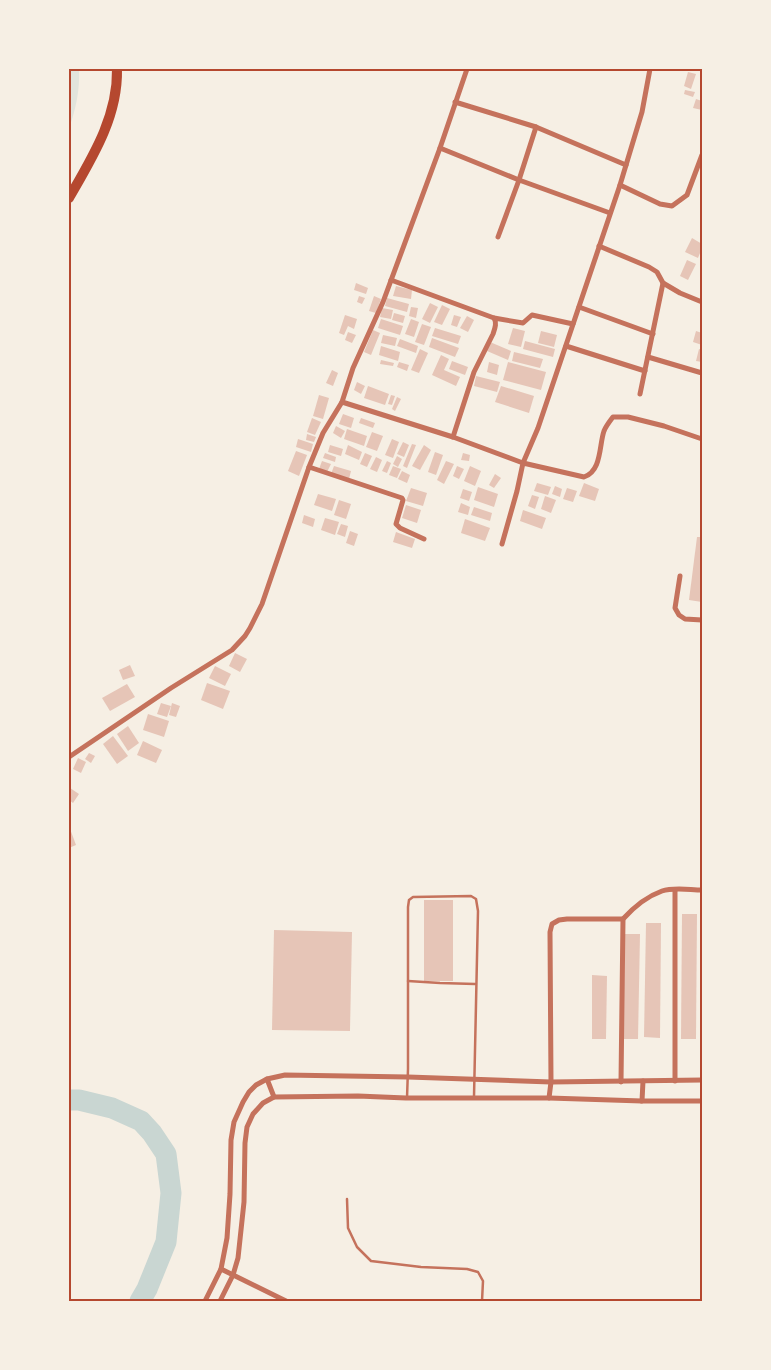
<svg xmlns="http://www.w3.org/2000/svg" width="771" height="1370" font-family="Mulish,sans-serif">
<rect width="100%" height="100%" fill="#f6efe4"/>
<!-- green -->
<path fill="#e2e4dc" d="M69,69H79C80,89 76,109 69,128Z"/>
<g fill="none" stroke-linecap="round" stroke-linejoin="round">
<!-- river -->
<polyline stroke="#c9d6d2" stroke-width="21" points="69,1100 79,1100 112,1108 141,1121 152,1133 166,1154 171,1193 166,1242 147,1289 140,1301"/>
</g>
<!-- building -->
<g fill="#e6c5b7">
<polygon points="688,72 696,74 691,89 684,86"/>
<polygon points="685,90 695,92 693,97 684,94"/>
<polygon points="696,99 702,101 702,110 693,108"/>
<polygon points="692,238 702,244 702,248 698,258 685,252"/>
<polygon points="687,260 696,264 688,280 680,276"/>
<polygon points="356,283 368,288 366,294 354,290"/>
<polygon points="396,286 412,290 411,299 393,296"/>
<polygon points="359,296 365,298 362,304 357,302"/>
<polygon points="374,296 381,299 376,313 369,311"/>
<polygon points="387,298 409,304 407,312 385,306"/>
<polygon points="430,303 438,307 430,323 422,319"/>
<polygon points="442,305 450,309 442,325 434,322"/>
<polygon points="411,307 418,308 416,318 409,316"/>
<polygon points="382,308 393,310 391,319 380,317"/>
<polygon points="394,313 405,316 403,323 392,320"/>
<polygon points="345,315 357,319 354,329 348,326 344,335 339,333"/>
<polygon points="454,315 461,317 457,327 451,325"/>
<polygon points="467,316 474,320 468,332 460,328"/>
<polygon points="381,319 403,326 400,335 378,328"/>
<polygon points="411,319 419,322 414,337 405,334"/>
<polygon points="422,324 431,327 424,345 415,342"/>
<polygon points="435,328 461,336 458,344 432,336"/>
<polygon points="513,328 525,331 521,347 508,344"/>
<polygon points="373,330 380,333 371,355 364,352"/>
<polygon points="541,331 557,335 554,347 538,343"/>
<polygon points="696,331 702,333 702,345 693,342"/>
<polygon points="348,332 356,335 352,343 345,340"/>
<polygon points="383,335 397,338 395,346 381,343"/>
<polygon points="432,338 459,348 455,357 429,347"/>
<polygon points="400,339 418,346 416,353 397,346"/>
<polygon points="525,341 555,349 553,357 523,349"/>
<polygon points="490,342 511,351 508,360 487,351"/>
<polygon points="381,346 400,352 398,361 379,355"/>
<polygon points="420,349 428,353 419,373 411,370"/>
<polygon points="699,349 702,350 702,362 696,361"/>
<polygon points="514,352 543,359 540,368 512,361"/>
<polygon points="441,355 449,359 444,370 460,377 456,386 432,375"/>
<polygon points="381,360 394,363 393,366 380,364"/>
<polygon points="452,361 468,367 465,375 449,369"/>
<polygon points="399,362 409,365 407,371 397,367"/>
<polygon points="489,362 499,365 497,375 487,372"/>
<polygon points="508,362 546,372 541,390 503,380"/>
<polygon points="332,370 338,373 333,386 326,383"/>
<polygon points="476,376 500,382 497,392 474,386"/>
<polygon points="357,382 365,386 361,394 354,390"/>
<polygon points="368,386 389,394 385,405 364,398"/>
<polygon points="501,386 534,396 529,413 495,402"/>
<polygon points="319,395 329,398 323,419 313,416"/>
<polygon points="391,395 395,396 392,405 388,404"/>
<polygon points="397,397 401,399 395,411 392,409"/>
<polygon points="343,414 354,418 351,428 339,424"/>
<polygon points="312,418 321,422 315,435 307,432"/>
<polygon points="361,418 375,423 373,428 359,423"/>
<polygon points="336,426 345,431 341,438 333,433"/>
<polygon points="347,429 367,436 364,446 344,439"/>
<polygon points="372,432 383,436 377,451 366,447"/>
<polygon points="307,434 316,437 314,442 306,440"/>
<polygon points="298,439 313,444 311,452 296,447"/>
<polygon points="392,439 399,442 393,458 385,455"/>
<polygon points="403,442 409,445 404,457 397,454"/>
<polygon points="412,444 416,445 407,468 403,466"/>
<polygon points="330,445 343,449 341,456 328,452"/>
<polygon points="348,445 362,452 359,460 345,454"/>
<polygon points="424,445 431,450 420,470 412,466"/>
<polygon points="296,451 307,455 299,476 288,471"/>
<polygon points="435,452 443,455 436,475 428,472"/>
<polygon points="325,453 336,457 335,462 323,458"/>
<polygon points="365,453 372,456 367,467 360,464"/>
<polygon points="463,453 470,455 469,461 461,460"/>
<polygon points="397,456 402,459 398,467 393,464"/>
<polygon points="376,457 382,460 377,472 370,469"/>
<polygon points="322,461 331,464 327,472 319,469"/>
<polygon points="387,461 391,463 387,473 382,471"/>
<polygon points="446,461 454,464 444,484 437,480"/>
<polygon points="334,466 351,471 349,479 331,474"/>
<polygon points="393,466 401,469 397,478 389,475"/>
<polygon points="457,466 464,469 459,479 453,476"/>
<polygon points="470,466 481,471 475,486 464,481"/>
<polygon points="402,471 410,475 407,483 398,479"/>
<polygon points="495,474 501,478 494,488 489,485"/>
<polygon points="537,483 551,487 548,495 534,491"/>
<polygon points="584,483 599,489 595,501 579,496"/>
<polygon points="555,486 562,489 560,497 552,494"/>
<polygon points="478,487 498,494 494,507 474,500"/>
<polygon points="411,488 427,493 423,506 406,501"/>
<polygon points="567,488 577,491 573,502 563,499"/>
<polygon points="463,489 472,492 469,501 460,498"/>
<polygon points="318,494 336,499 332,511 314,505"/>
<polygon points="532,495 539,497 535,509 528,506"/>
<polygon points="545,496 556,500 551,513 541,509"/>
<polygon points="339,500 351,504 346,519 334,515"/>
<polygon points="461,503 470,507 468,515 458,512"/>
<polygon points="406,505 421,510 417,523 402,518"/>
<polygon points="474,507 492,513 490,521 471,515"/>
<polygon points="523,510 546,518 542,529 520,521"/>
<polygon points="304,515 315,519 313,527 302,523"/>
<polygon points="325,518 339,522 335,535 321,530"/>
<polygon points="465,519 490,528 485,541 461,533"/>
<polygon points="341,524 348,526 345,537 337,534"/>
<polygon points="350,531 358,534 354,546 346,543"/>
<polygon points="396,532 415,539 412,548 393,542"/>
<polygon points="697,537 702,537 702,602 689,600"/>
<polygon points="235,653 247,659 240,672 229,666"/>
<polygon points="130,665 135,676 123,680 119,670"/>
<polygon points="215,666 231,674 225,686 209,678"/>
<polygon points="207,683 230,691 223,709 201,700"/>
<polygon points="127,684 135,697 110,711 102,698"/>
<polygon points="161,703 171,706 167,717 157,714"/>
<polygon points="172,703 180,706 176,717 169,715"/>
<polygon points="148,714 169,721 164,737 143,730"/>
<polygon points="128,726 139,743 128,751 117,734"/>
<polygon points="113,736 128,756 117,764 103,744"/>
<polygon points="143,741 162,750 156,763 137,755"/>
<polygon points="89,753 95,756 91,763 85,759"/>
<polygon points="78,758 86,762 81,773 73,769"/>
<polygon points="70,788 79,794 73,803 69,800"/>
<polygon points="69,826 76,845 69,848"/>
<rect x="424" y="900" width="29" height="81"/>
<polygon points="682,914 697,914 696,1039 681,1039"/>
<polygon points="646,923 661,923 660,1038 644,1037"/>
<polygon points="274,930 352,932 350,1031 272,1030"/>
<polygon points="625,934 640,934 638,1039 623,1039"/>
<polygon points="701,950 702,950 702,1031 700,1031"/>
<polygon points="592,975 607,976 606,1039 592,1039"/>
</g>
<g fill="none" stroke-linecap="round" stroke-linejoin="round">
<!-- service -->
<g stroke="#c5725c" stroke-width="2.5">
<polyline points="408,981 440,983 475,984"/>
<polyline points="407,1098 408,1069 408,907 409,900 413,897 471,896 476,899 478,911 474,1097"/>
<polyline points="347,1199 348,1228 357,1247 371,1261 421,1267 467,1269 478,1272 483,1281 482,1301"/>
</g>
<!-- minor -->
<g stroke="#c5725c" stroke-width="5">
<polyline points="455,102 536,127 626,165"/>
<polyline points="440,148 519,180 610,213"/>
<polyline points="620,185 660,204 672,206 687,195 702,155"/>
<polyline points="498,237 519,180 536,127"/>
<polyline points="599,246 649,267 657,272 663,283 680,293 702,302"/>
<path d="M391,280L494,318C497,323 495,328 493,334L474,372L453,437"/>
<polyline points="579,307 653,334"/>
<polyline points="494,318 523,323 532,315 573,324"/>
<polyline points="566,346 645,371"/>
<polyline points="648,357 702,373"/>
<polyline points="640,394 663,283"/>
<polyline points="342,402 453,437 523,463 538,428 620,185 642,112 650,69"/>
<polyline points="309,467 402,498 403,500 396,524 400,528 424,539"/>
<path d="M502,544L517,491L523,463L584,477C602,471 599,445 604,431C606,426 610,421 613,417H628L664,426L702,439"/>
<polyline points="680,576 675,608 679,615 685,619 702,620"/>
<polyline points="69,757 171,688 232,650 245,636 250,628 262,604 309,467 323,433 342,402 353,368 383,302 440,148 467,69"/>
<polyline points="267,1079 274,1097"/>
<polyline points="675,1081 675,890"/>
<path d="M621,1082L623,919C633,908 648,896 662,891C674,887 690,890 702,890"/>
<polyline points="549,1098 551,1082 550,932 552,924 559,920 567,919 623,919"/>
<polyline points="642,1101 643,1081"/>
<polyline points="221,1269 286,1301"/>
<polyline points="205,1301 221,1269 227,1238 230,1194 231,1140 234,1122 243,1102 249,1092 256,1085 267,1079 285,1075 408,1077 551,1082 702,1080"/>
<polyline points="220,1301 233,1275 238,1258 244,1202 245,1143 247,1127 253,1114 263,1103 274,1097 358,1096 406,1098 549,1098 642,1101 702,1101"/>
</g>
<!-- motorway -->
<path stroke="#b5482f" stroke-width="10" d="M69,198C92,158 118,117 117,69"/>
</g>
<!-- border -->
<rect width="771" height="1370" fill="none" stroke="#f6efe4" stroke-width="140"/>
<rect x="70" y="70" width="631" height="1230" fill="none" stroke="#b5482f" stroke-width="2"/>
</svg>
